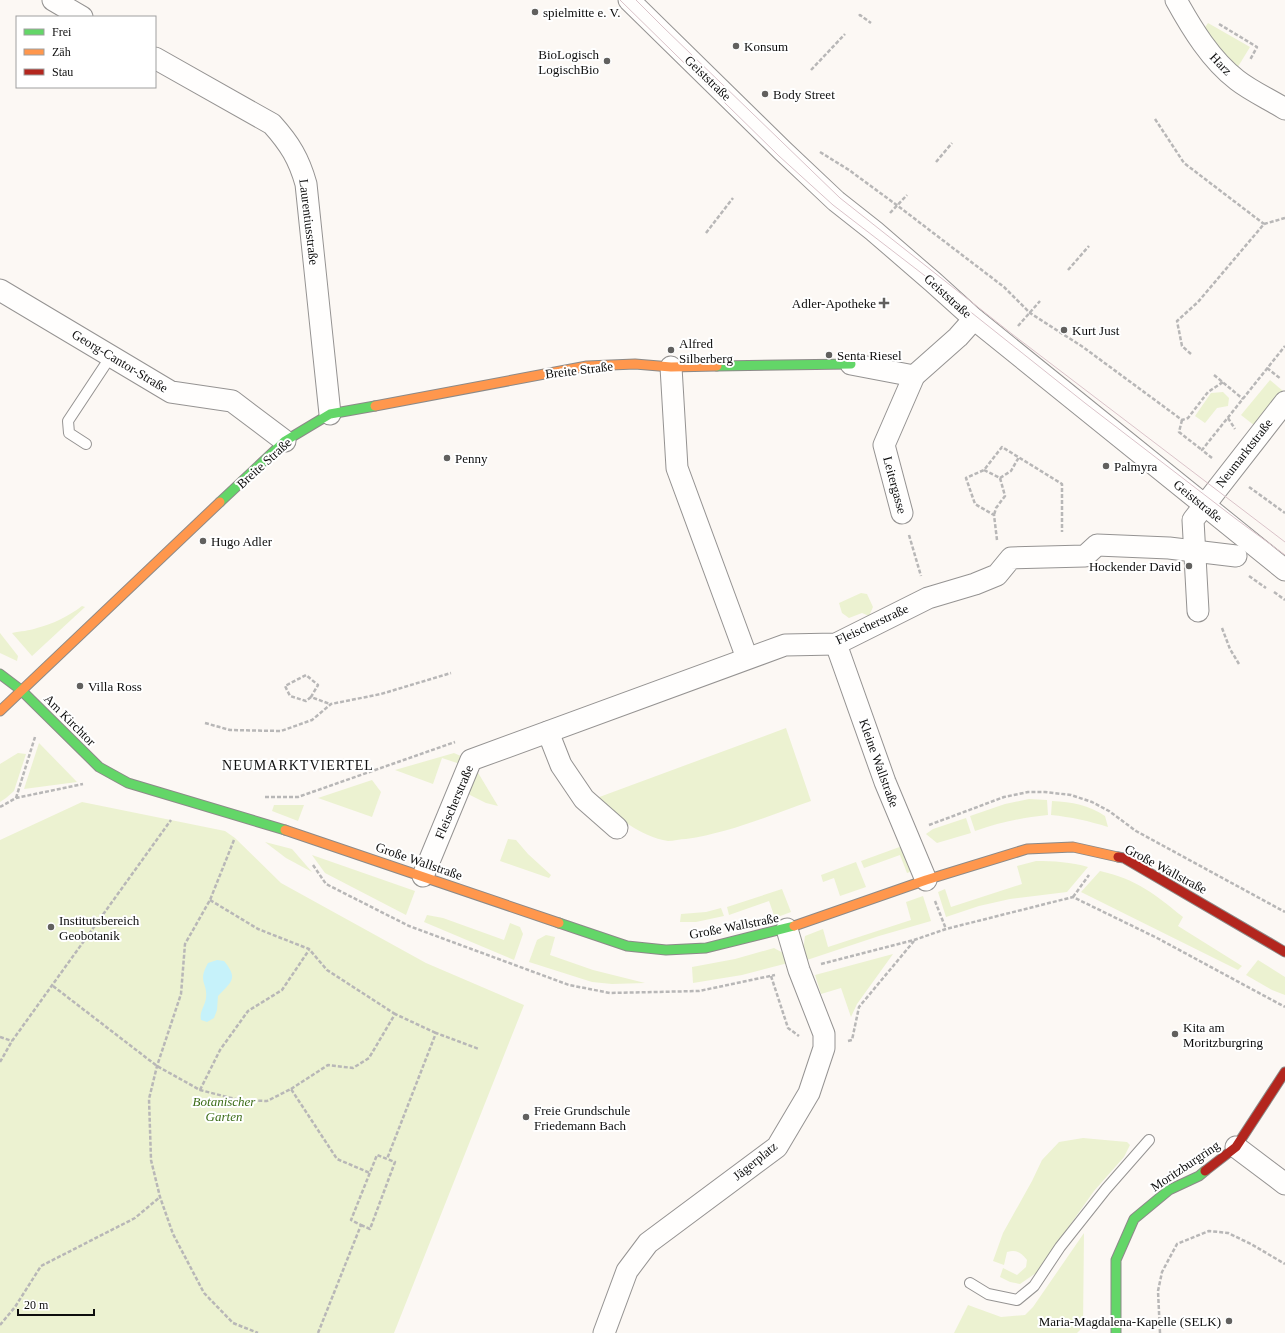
<svg xmlns="http://www.w3.org/2000/svg" width="1285" height="1333" font-family="'Times New Roman',serif">
<rect width="100%" height="100%" fill="#fcf8f4"/>
<!-- green -->
<g fill="#ecf2d1">
<polygon points="1208,23 1250,47 1236,70 1204,29"/>
<polygon points="1270,380 1283,391 1255,426 1241,415"/>
<polygon points="1223,392 1229,398 1228,406 1217,408 1205,423 1195,416 1211,393"/>
<polygon points="861,593 867,594 873,607 869,616 862,613 849,618 842,613 839,603"/>
<path d="M82,606L85,607L32,656L12,633C21,631 29,631 37,628C53,624 69,616 82,606Z"/>
<polygon points="0,633 18,656 17,661 0,653"/>
<path d="M786,728L811,801C771,815 729,833 686,839C680,839 674,841 668,841C641,837 615,815 594,799Z"/>
<polygon points="39,743 77,782 24,789"/>
<polygon points="18,753 26,754 14,791 6,798 0,802 0,764"/>
<polygon points="454,753 463,757 460,764 442,758 433,784 395,770"/>
<polygon points="477,771 498,806 486,803 468,794"/>
<polygon points="372,780 381,792 372,817 318,798"/>
<path d="M1029,799L1047,800L1048,815C1021,818 1001,822 975,831L970,816L1005,804Z"/>
<path d="M1052,801C1072,802 1089,805 1105,816L1108,827C1089,821 1071,817 1051,815Z"/>
<polygon points="82,802 225,831 235,838 281,883 426,963 524,1005 394,1333 0,1333 0,840"/>
<polygon points="274,805 304,805 298,821 272,811"/>
<polygon points="966,818 971,833 937,843 926,834 933,829"/>
<polygon points="508,839 516,840 528,854 551,875 549,878 500,861"/>
<polygon points="265,842 292,849 312,872 286,858"/>
<polygon points="905,845 913,860 910,872 907,873 900,855 864,868 861,861"/>
<polygon points="312,855 415,891 406,915 325,873"/>
<path d="M1036,861C1054,861 1071,862 1088,867L1067,892L1010,899L979,906L946,917L938,892L945,889L951,907L1022,884L1017,866Z"/>
<polygon points="856,862 866,887 840,896 834,878 823,882 821,875"/>
<path d="M1100,871C1138,880 1153,893 1183,917L1178,926L1242,966L1238,970L1081,892Z"/>
<polygon points="782,889 791,912 775,918 769,901 729,915 727,907"/>
<polygon points="923,896 931,921 879,936 807,960 803,950 805,936 823,929 828,947 911,920 906,902"/>
<polygon points="721,908 724,916 696,922 680,922 681,914 706,912"/>
<polygon points="427,915 443,918 504,940 510,923 520,927 523,934 514,960 424,922"/>
<polygon points="546,935 555,937 550,955 593,970 645,983 612,984 592,982 529,962 537,940"/>
<polygon points="774,948 785,954 788,963 742,975 693,983 692,967 735,959"/>
<polygon points="893,954 857,1004 851,1017 841,988 821,994 815,975"/>
<polygon points="1258,960 1285,977 1285,995 1272,990 1246,975"/>
<path d="M1083,1138L1127,1142L1130,1145L1124,1157L1094,1191L1036,1273L1020,1284L1010,1282L1000,1277L1003,1268L1017,1275L1026,1267L1027,1260C1021,1253 1017,1249 1007,1252L1004,1265L993,1261L1003,1233L1032,1181L1042,1160L1059,1142Z"/>
<polygon points="1084,1233 1083,1327 1077,1333 954,1333 968,1305 1001,1317 1025,1315 1033,1307"/>
</g>
<!-- water -->
<path fill="#c6f2fa" d="M217,960L224,961C239,979 231,982 218,996L217,1010L214,1018L207,1022L201,1020C199,1012 205,1006 206,998C208,982 197,983 208,963Z"/>
<g fill="none" stroke-linecap="round" stroke-linejoin="round">
<defs>
<g id="lane">
<polyline points="86,444 69,433 68,421 111,356"/>
<polyline points="970,1283 988,1294 1017,1300 1034,1286 1060,1247 1106,1189 1149,1140"/>
</g>
<g id="street">
<polyline points="53,0 82,17"/>
<polyline points="629,0 783,151 836,201 874,231 933,282 974,319 1285,570"/>
<path d="M1176,0C1192,29 1211,60 1237,80C1251,91 1269,99 1285,109"/>
<path d="M155,58L272,124C290,144 299,159 306,184L330,414"/>
<polyline points="0,290 171,392 232,401 285,441"/>
<polyline points="851,364 914,376"/>
<polyline points="671,367 677,468 747,658"/>
<polyline points="902,513 884,445 914,376 958,337 974,319"/>
<polyline points="1198,611 1193,520 1285,402"/>
<polyline points="836,644 885,782 926,880"/>
<polyline points="548,732 561,765 584,799 617,828"/>
<polyline points="423,876 471,760 785,645 836,644 928,598 975,584 997,575 1011,558 1085,556 1097,545 1169,548 1236,556"/>
<polyline points="1236,1147 1285,1184"/>
<polyline points="604,1333 627,1271 648,1243 777,1147 809,1093 824,1048 824,1034 799,970 787,929"/>
</g>
<g id="fast">
<polyline points="717,366 851,364"/>
<polyline points="220,502 285,441 330,414 375,406"/>
<polyline points="0,674 21,690 99,767 128,783 285,830"/>
<polyline points="559,923 627,946 666,950 706,948 794,926"/>
<polyline points="1116,1333 1116,1260 1134,1219 1169,1190 1199,1176 1205,1171"/>
</g>
<g id="slow">
<polyline points="375,406 587,366 635,364 671,367 717,366"/>
<polyline points="0,711 220,502"/>
<polyline points="285,830 559,923"/>
<polyline points="794,926 926,880 1027,849 1073,847 1118,857"/>
</g>
<g id="jam">
<polyline points="1118,857 1124,858 1285,952"/>
<polyline points="1205,1171 1236,1147 1285,1072"/>
</g>
</defs>
<!-- lane casing -->
<use href="#lane" stroke="#959392" stroke-width="12"/>
<!-- street casing -->
<use href="#street" stroke="#959392" stroke-width="23"/>
<!-- fast casing -->
<use href="#fast" stroke="#8c8a88" stroke-width="11"/>
<!-- slow casing -->
<use href="#slow" stroke="#8c8a88" stroke-width="11"/>
<!-- jam casing -->
<use href="#jam" stroke="#8c8a88" stroke-width="11"/>
<!-- path -->
<g stroke="#b8b7b7" stroke-width="2.5" stroke-dasharray="4 2" stroke-linecap="butt">
<polyline points="859,16 860,15 871,23"/>
<polyline points="1219,24 1257,47 1250,60"/>
<polyline points="811,70 845,34"/>
<polyline points="1155,119 1184,163 1264,224"/>
<polyline points="820,152 849,170 898,206 1004,287 1030,313 1083,347 1182,420 1188,418 1208,392 1223,382"/>
<polyline points="936,162 952,143"/>
<polyline points="890,213 907,195"/>
<polyline points="706,233 733,198"/>
<polyline points="1068,270 1089,246"/>
<polyline points="1018,326 1040,301"/>
<polyline points="1191,354 1182,346 1177,321 1198,302 1264,224 1285,218"/>
<polyline points="1267,368 1281,379"/>
<polyline points="1214,375 1243,399"/>
<polyline points="1228,418 1235,429"/>
<polyline points="1182,420 1179,432 1202,450"/>
<polyline points="1212,458 1202,450 1285,346"/>
<polyline points="984,470 1000,478 1005,496 996,508 994,515"/>
<polyline points="1000,478 1011,471 1019,457"/>
<polyline points="1249,487 1285,513"/>
<polyline points="909,535 921,576"/>
<polyline points="997,540 994,515 975,504 966,478 984,470 1002,447 1062,484 1062,532"/>
<polyline points="1249,576 1266,588"/>
<polyline points="1274,592 1285,600"/>
<polyline points="1222,628 1230,649 1239,664"/>
<polyline points="311,697 306,701 290,696 285,686 306,675 318,685 311,697 330,704"/>
<polyline points="205,723 230,730 281,731 312,720 331,704 381,694 451,673"/>
<polyline points="265,797 298,797 455,742"/>
<polyline points="16,798 35,737"/>
<polyline points="0,807 16,798 83,784"/>
<polyline points="929,825 1004,797 1028,792 1045,792 1071,795 1092,802 1109,811 1136,831 1285,912"/>
<polyline points="234,840 210,900 185,944 181,994 157,1066 149,1099 151,1160 160,1197 173,1234 204,1293 233,1323 258,1333"/>
<polyline points="313,865 326,884 409,926 569,985 610,993 699,991 775,975"/>
<polyline points="1073,897 1089,875"/>
<polyline points="210,900 258,929 309,949 327,970 395,1014"/>
<polyline points="935,901 946,929"/>
<polyline points="821,964 914,940 946,929 1073,897 1159,939 1285,1007"/>
<polyline points="771,976 788,1028 799,1036"/>
<polyline points="53,986 157,1066 200,1090 239,1100 267,1101 291,1089 337,1159 370,1173"/>
<polyline points="0,1037 12,1041"/>
<polyline points="848,1041 852,1040 859,1007 914,941"/>
<polyline points="0,1062 12,1041 171,820"/>
<polyline points="291,1089 328,1065 353,1068 369,1058 395,1014 436,1033"/>
<polyline points="200,1090 220,1050 248,1011 282,990 309,950"/>
<polyline points="361,1225 370,1229 395,1162 387,1159"/>
<polyline points="0,1325 15,1307 41,1266 135,1218 160,1197"/>
<polyline points="318,1333 361,1225 351,1220 377,1155 387,1159 436,1033 479,1049"/>
<polyline points="1160,1333 1158,1291 1162,1272 1177,1244 1209,1231 1228,1233 1251,1244 1285,1264"/>
</g>
<!-- lane -->
<use href="#lane" stroke="#fffefd" stroke-width="10"/>
<!-- street -->
<use href="#street" stroke="#fffefd" stroke-width="21"/>
<!-- fast -->
<use href="#fast" stroke="#63d668" stroke-width="9"/>
<!-- slow -->
<use href="#slow" stroke="#ff974d" stroke-width="9"/>
<!-- jam -->
<use href="#jam" stroke="#b3261e" stroke-width="9"/>
<!-- tram -->
<g stroke="#dac3c9" stroke-width="1">
<polyline points="620,0 779,156 833,205 933,282 1085,403 1236,519 1285,555"/>
<polyline points="636,0 663,27 840,198 1012,334 1285,542"/>
</g>
</g>
<!-- markers -->
<g fill="#61605e" stroke="#fff" stroke-width="1.5">
<circle cx="535" cy="12" r="4"/>
<circle cx="736" cy="46" r="4"/>
<circle cx="607" cy="61" r="4"/>
<circle cx="765" cy="94" r="4"/>
<path d="M882 297h4v4h4v4h-4v4h-4v-4h-4v-4h4z"/>
<circle cx="1064" cy="330" r="4"/>
<circle cx="671" cy="350" r="4"/>
<circle cx="829" cy="355" r="4"/>
<circle cx="447" cy="458" r="4"/>
<circle cx="1106" cy="466" r="4"/>
<circle cx="203" cy="541" r="4"/>
<circle cx="1189" cy="566" r="4"/>
<circle cx="80" cy="686" r="4"/>
<circle cx="51" cy="927" r="4"/>
<circle cx="1175" cy="1034" r="4"/>
<circle cx="526" cy="1117" r="4"/>
<circle cx="1229" cy="1321" r="4"/>
</g>
<g text-anchor="middle" dominant-baseline="central" stroke-width="4" stroke-linejoin="round" paint-order="stroke">
<!-- poi labels -->
<g font-size="13" fill="#0e0e0e" stroke="#fff" text-anchor="start">
<text x="543" y="12">spielmitte e. V.</text>
<text x="744" y="46">Konsum</text>
<text x="599" y="54" text-anchor="end">BioLogisch<tspan x="599" dy="15">LogischBio</tspan></text>
<text x="773" y="94">Body Street</text>
<text x="876" y="303" text-anchor="end">Adler-Apotheke</text>
<text x="1072" y="330">Kurt Just</text>
<text x="679" y="343">Alfred<tspan x="679" dy="15">Silberberg</tspan></text>
<text x="837" y="355">Senta Riesel</text>
<text x="455" y="458">Penny</text>
<text x="1114" y="466">Palmyra</text>
<text x="211" y="541">Hugo Adler</text>
<text x="1181" y="566" text-anchor="end">Hockender David</text>
<text x="88" y="686">Villa Ross</text>
<text x="59" y="920">Institutsbereich<tspan x="59" dy="15">Geobotanik</tspan></text>
<text x="1183" y="1027">Kita am<tspan x="1183" dy="15">Moritzburgring</tspan></text>
<text x="534" y="1110">Freie Grundschule<tspan x="534" dy="15">Friedemann Bach</tspan></text>
<text x="1221" y="1321" text-anchor="end">Maria-Magdalena-Kapelle (SELK)</text>
</g>
<!-- street labels -->
<g font-size="13" fill="#0e0e0e" stroke="#fff">
<text transform="translate(1221 64) rotate(47)">Harz</text>
<text transform="translate(708 78) rotate(44)">Geiststraße</text>
<text transform="translate(309 222) rotate(83)">Laurentiusstraße</text>
<text transform="translate(948 296) rotate(42)">Geiststraße</text>
<text transform="translate(120 361) rotate(31)">Georg-Cantor-Straße</text>
<text transform="translate(579 370) rotate(-7)">Breite Straße</text>
<text transform="translate(1244 453) rotate(-52)">Neumarktstraße</text>
<text transform="translate(264 463) rotate(-42)">Breite Straße</text>
<text transform="translate(895 485) rotate(75)">Leitergasse</text>
<text transform="translate(1198 501) rotate(39)">Geiststraße</text>
<text transform="translate(872 624) rotate(-25)">Fleischerstraße</text>
<text transform="translate(70 720) rotate(45)">Am Kirchtor</text>
<text transform="translate(879 763) rotate(70)">Kleine Wallstraße</text>
<text transform="translate(454 802) rotate(-67)">Fleischerstraße</text>
<text transform="translate(419 861) rotate(19)">Große Wallstraße</text>
<text transform="translate(1166 869) rotate(28)">Große Wallstraße</text>
<text transform="translate(734 926) rotate(-11)">Große Wallstraße</text>
<text transform="translate(755 1161) rotate(-39)">Jägerplatz</text>
<text transform="translate(1185 1166) rotate(-34)">Moritzburgring</text>
</g>
<!-- park labels -->
<g font-size="13" font-style="italic" fill="#3c6d18" stroke="#fff">
<text x="224" y="1101">Botanischer<tspan x="224" dy="15">Garten</tspan></text>
</g>
<!-- neighbourhood labels -->
<g font-size="14" letter-spacing="1" fill="#0e0e0e" stroke="#fff">
<text x="298" y="765">NEUMARKTVIERTEL</text>
</g>
</g>
<!-- legend -->
<rect x="16" y="16" width="140" height="72" fill="#ffffff" stroke="#9f9f9f"/>
<rect x="24" y="29" width="20" height="6" fill="#63d668" stroke="#9f9f9f"/>
<text x="52" y="36" font-size="12" fill="#0e0e0e">Frei</text>
<rect x="24" y="49" width="20" height="6" fill="#ff974d" stroke="#9f9f9f"/>
<text x="52" y="56" font-size="12" fill="#0e0e0e">Zäh</text>
<rect x="24" y="69" width="20" height="6" fill="#b3261e" stroke="#9f9f9f"/>
<text x="52" y="76" font-size="12" fill="#0e0e0e">Stau</text>
<!-- scale -->
<path d="M18 1309v6h76v-6" fill="none" stroke="#0e0e0e" stroke-width="2"/>
<text x="24" y="1309" font-size="12" fill="#0e0e0e" stroke="#ffffff" stroke-width="3" paint-order="stroke">20 m</text>
</svg>
